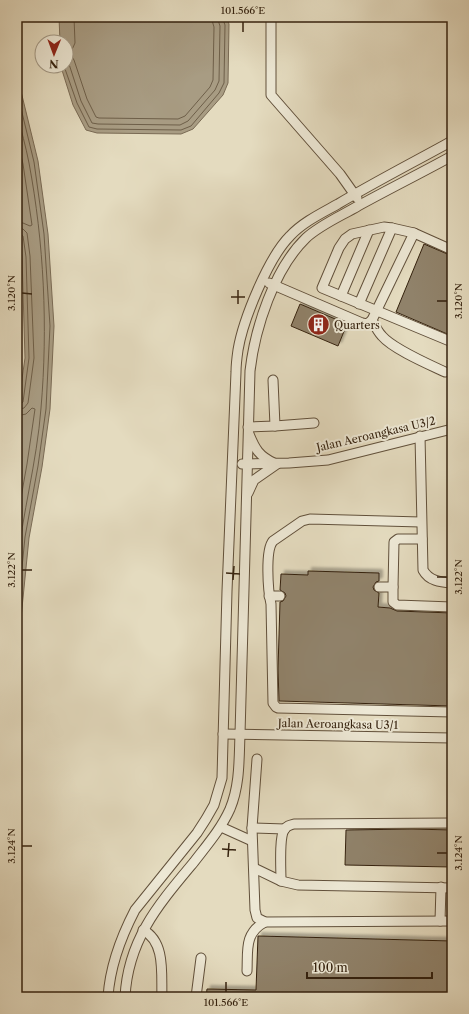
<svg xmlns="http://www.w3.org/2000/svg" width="469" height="1014" font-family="'Libre Caslon Text',serif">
<defs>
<filter id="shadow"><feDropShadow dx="3.5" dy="-3.5" stdDeviation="1" flood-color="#0004"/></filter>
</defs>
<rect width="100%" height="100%" fill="#e4dbbf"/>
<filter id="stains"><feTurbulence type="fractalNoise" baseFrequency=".005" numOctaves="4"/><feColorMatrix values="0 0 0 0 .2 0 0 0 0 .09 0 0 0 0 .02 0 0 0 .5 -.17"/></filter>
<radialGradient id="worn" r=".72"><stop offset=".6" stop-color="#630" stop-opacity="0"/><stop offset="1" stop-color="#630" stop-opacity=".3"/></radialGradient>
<!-- water -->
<g fill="#a89c83" stroke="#7a6b55">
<polygon points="59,17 226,17 229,24 228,83 223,95 193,129 181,134 97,133 86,130 73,105 61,67 66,66 66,42 60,42"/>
<polygon points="17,75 38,161 48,234 54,326 50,409 42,467 29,538 19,638 17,714 17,414 25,358 22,257 17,223"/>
</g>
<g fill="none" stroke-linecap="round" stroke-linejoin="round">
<!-- shore -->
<g stroke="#6e5f49" stroke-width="1">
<polyline points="74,17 75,43 70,54 74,60 87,99 96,117 99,118 178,119 185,116 210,87 213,80 214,27 211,17"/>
<polyline points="66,59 69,64 81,101 92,123 98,124 180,125 188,121 215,90 219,81 220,26 217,17"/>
<polyline points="64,66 77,103 89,127 97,129 181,130 191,126 219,93 224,83 225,25 222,17"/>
<polyline points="17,92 34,162 44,234 50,326 46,409 38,466 25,537 17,618"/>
<path d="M17,113C21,130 26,147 29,163C44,243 48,327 41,408C37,462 22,514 17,567"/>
<polyline points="17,139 23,164 32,225 30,226 23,223 17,222"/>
<polyline points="17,228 23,229 27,233 30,256 34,358 28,403 24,408 17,410"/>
<polyline points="17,233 20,234 23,236 26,257 29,358 23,402 20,405 17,405"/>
<polyline points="17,416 26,414 32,408 35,409 27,464 17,520"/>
</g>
</g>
<!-- building -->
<g fill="#90826b" stroke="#35220f" filter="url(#shadow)">
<polygon points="424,244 452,256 452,336 396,312"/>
<polygon points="300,304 347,324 338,346 291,326"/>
<polygon points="308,571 379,573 379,581 376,582 373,587 374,590 379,593 378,607 390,608 397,611 452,613 452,706 279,701 278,669 280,602 283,601 286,596 285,593 280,590 281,574 308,575"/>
<polygon points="412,829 452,830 452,867 345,865 346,830"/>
<polygon points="258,936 452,941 452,997 206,997 207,989 256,990"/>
</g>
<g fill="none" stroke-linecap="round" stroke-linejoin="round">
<defs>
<g id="minor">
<polyline points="271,17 271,95 340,174 357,198"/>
<polyline points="452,250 414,233 392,228 384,227 352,234 345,239 339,248 322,288 452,342"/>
<polyline points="269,283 362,323 367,324 372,320 414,233"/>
<polyline points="341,296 369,230"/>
<polyline points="359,304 392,228"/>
<path d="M372,320C375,326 378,332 382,336C393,349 428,364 445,372"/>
<polyline points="273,380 275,426"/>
<polyline points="248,427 275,426 314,423"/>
<path d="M249,434C255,449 259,456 274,463"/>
<path d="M420,436L423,570C429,581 440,582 452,583"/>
<polyline points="242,464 289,463 328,460 452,429"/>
<polyline points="248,493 254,480 277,464"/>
<path d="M421,522L310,519L302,521L273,541C265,550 268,591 271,604L273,703L276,707L278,708L452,712"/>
<polyline points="422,539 398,539 394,542 393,587 393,602 397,605 452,607"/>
<polyline points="379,587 393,587"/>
<polyline points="269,596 280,596"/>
<polyline points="223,734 452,738"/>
<polyline points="257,759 252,828 255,910 257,918 265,922 452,921"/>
<polyline points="221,827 252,841"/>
<polyline points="252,828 285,829"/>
<polyline points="254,868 281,881 298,885 452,888"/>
<path d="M281,881C281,870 279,838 284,830C286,826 290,825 294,824L452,823"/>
<polyline points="440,921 441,887"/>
<path d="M143,930C166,942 161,975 162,997"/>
<path d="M247,971C248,951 244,933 265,922"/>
<path d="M108,997C110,966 121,937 135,910L197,833L206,819L214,805L222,778L227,591L236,372C236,365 237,357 238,350C243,320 268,258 290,236C303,222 322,213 338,204C375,182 414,162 452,141"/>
<path d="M125,997C128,939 159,904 194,862C207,845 221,829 230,809C240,785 239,759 240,734L250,371C255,328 274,269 306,238C320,225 341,216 358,206C389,189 421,173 452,156"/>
<polyline points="196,997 201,958"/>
</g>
</defs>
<!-- minor casing -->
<use href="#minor" stroke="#61503b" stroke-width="11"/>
<!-- minor -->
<use href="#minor" stroke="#ede8d5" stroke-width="9"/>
</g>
<!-- ticks -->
<path fill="none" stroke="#35220f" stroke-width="1.5" d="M243,32V22M22,293L32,294M231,297H245M437,301H447M238,304V290M22,570H32M226,573L240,574M437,577H447M233,580L234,566M22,846H32M222,849L236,850M437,853H447M228,857L229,843M226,992V982"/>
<!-- icons -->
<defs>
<symbol id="building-disc" viewBox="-11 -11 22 22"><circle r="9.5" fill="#8f2418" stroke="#ede8d5"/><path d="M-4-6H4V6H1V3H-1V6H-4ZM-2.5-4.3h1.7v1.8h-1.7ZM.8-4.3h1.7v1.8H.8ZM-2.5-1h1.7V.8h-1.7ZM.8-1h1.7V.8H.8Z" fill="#fff"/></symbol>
</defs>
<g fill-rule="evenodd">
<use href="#building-disc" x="306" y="312" width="25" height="25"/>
</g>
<g text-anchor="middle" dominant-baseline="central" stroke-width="4" stroke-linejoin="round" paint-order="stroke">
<!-- poi labels -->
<g font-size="11" fill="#35220f" stroke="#ede8d5" text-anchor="start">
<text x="334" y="325">Quarters</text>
</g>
<!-- street labels -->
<g font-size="11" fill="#35220f" stroke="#ede8d5">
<text transform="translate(376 434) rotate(-13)">Jalan Aeroangkasa U3/2</text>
<text transform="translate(338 724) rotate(1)">Jalan Aeroangkasa U3/1</text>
</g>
</g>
<!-- margin -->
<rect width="469" height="1014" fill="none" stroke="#e4dbbf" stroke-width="44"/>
<!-- north arrow -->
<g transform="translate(54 54) rotate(181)"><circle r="19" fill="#ede8d5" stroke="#a39986"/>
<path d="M0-3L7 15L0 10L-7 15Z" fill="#8f2418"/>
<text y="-6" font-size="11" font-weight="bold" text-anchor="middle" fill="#35220f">N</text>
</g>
<!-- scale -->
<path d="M307 972v6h125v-6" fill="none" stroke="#35220f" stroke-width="2"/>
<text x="313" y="972" font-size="12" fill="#35220f" stroke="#ede8d5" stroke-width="3" paint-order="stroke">100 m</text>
<rect x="22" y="22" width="425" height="970" fill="none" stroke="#35220f" stroke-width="1.5"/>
<g font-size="10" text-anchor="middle" fill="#35220f">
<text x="243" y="14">101.566°E</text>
<text transform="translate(11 293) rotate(-90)" y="4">3.120°N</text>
<text transform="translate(458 301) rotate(-90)" y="4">3.120°N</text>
<text transform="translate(11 570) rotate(-90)" y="4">3.122°N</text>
<text transform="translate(458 577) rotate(-90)" y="4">3.122°N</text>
<text transform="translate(11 846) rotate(-90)" y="4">3.124°N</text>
<text transform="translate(458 853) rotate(-90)" y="4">3.124°N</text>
<text x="226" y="1006">101.566°E</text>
</g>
<rect width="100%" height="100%" filter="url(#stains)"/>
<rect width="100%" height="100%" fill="url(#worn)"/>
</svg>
